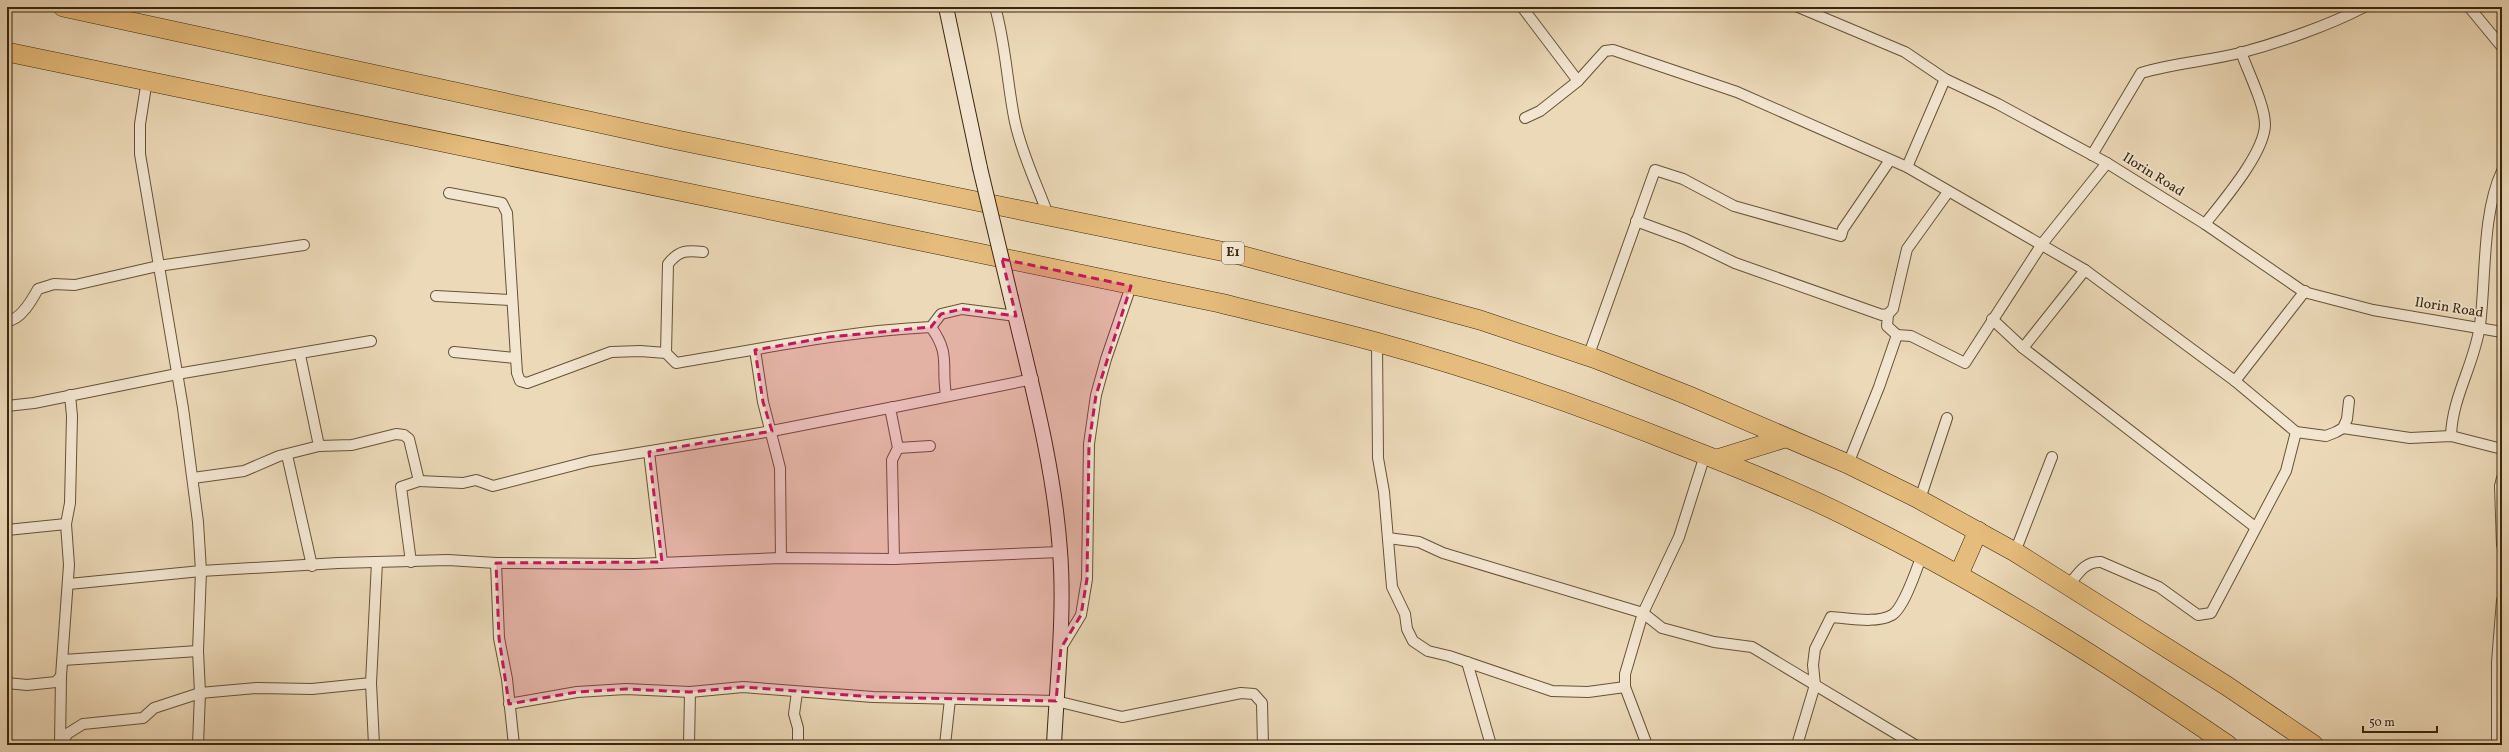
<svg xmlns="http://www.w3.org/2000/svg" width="2509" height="752" font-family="Vollkorn,serif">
<rect width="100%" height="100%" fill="#ecd9b8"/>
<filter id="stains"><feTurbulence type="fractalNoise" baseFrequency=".005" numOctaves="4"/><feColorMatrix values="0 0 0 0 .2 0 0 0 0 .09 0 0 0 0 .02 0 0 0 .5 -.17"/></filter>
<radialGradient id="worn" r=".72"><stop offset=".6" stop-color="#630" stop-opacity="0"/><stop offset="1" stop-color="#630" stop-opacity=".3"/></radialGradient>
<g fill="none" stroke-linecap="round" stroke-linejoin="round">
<defs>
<g id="street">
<path d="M995,7C1006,45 1007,84 1015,122C1022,155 1037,184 1048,215"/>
<polyline points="1522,7 1578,81"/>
<polyline points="1798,7 1905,52 1945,79 1998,104 2107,163 2205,224 2304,292 2373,310 2502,332"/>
<polyline points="2469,7 2502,47"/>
<polyline points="147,80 140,124 140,154 183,408 198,522 201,571 198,651 200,693 198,745"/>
<polyline points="1525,118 1540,111 1578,81 1605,51 1613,50 1737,92 1907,167 2085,270 2235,381 2296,432 2326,436 2336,432 2343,428 2347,419 2349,401"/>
<path d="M2092,155L2141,73C2174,63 2208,61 2240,53C2278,43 2330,25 2364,7"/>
<polyline points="1907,167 1945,79"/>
<path d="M449,193L502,203L507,213L517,373L520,381L527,383L611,352L640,351L666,353L676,363C761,349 845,331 931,327L941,314L962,309L1016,316"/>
<polyline points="1636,221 1685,239 1735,263 1882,315 1888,314 1893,309 1907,249 1948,192"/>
<path d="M2205,224C2222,202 2264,154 2265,125C2265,105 2248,72 2241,52"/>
<polyline points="436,296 512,300"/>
<polyline points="1992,319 2023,348 2255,527"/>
<path d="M7,321C21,320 32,300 38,289L54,284L75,285L158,266L304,245"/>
<path d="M931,327C951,355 941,365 946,395"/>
<polyline points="1897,335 1911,336 1965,363 2042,244 2107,163"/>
<polyline points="1377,342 1378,458 1384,492 1392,587 1405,614 1407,629 1413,641 1428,651 1449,656 1552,691 1588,692 1625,687"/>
<polyline points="2023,348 2085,270"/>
<polyline points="755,350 763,402 780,468 781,558"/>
<polyline points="454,352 516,358"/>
<path d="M666,353L668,264C679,250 687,250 703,252"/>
<polyline points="300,355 319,446"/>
<polyline points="1588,357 1655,170 1683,179 1734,206 1841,236 1843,229 1890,160"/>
<polyline points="2235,381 2305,291"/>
<polyline points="7,406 34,403 177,374 371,341"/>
<polyline points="2343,428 2410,438 2451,436 2502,449"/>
<path d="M2451,436C2452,397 2475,363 2480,325C2486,278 2482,213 2502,171"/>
<polyline points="898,448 930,446"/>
<polyline points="649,452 662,562"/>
<polyline points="287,455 312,566"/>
<polyline points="1848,464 1879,387 1897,335 1887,326 1888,314"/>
<polyline points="193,478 244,471 279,456 319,446 352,445 396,434 404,435 409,439 419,481 401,487 411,562"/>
<polyline points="2502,478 2500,486 2502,545"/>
<polyline points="419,481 463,483 476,480 493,486 590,461 772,431 894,407"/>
<polyline points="1920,499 1947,418"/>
<polyline points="7,530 66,524"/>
<polyline points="1388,538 1419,542 1443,553 1643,613 1662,628 1714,642 1752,647 1915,745"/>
<polyline points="2015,552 2052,457"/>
<polyline points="894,559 892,460 898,448 890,408 1033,379"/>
<polyline points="496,563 499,638 507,679 514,745"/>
<polyline points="69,584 201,571 338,563 448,560 496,563 635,564 781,558 894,559 1060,552"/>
<path d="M2069,585C2078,574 2085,561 2101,562L2159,587L2198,615L2211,613L2286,471L2296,432"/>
<polyline points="1061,648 1081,615 1087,579 1089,444 1096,395 1106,359 1131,286"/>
<polyline points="63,660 198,651"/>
<polyline points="1467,662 1491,745"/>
<polyline points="7,683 27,685 56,682 61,676 69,565 66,524 70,503 72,416 70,395"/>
<polyline points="797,692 794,714 798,728 798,745"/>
<polyline points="509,704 577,692 626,689 690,692 743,687 873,697 1056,701 1122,717 1241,693 1254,694 1262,703 1263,745"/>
<polyline points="60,745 61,676"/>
<polyline points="62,745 67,734 83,724 143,718 154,708 200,693 257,688 312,689 371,683"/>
<polyline points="374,745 371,683 377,562"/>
<polyline points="689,745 690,692"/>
<polyline points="945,745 950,699"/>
<polyline points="1647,745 1625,687 1625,674 1643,613 1679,537 1705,455"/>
<path d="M1797,745L1815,685L1813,665L1815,649L1831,617C1849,618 1876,624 1892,615C1904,608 1917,568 1922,555"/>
<polyline points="2497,745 2497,662 2502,600"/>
</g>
<g id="secondary">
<polyline points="946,7 980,168"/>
<path d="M1011,298C1031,382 1054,465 1060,551C1065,615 1057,681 1054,745"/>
</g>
<g id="highway">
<polyline points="63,7 677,140 1240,255 1480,320 1596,359 1687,395 1848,464 1915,497 2015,552 2227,686 2314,745"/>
<path d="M7,52L1220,303C1272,316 1324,328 1376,342C1482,371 1585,407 1687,448C1744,470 1801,493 1856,521C1986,585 2108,663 2228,745"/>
<polyline points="1717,459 1785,438"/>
<polyline points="1959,574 1978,531"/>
</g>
</defs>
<!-- street casing -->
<use href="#street" stroke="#655337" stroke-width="12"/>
<!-- secondary casing -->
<use href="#secondary" stroke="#38260c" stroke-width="16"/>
<!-- highway casing -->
<use href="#highway" stroke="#38260c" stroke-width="20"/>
<!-- street -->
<use href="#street" stroke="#f3e6d1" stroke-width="10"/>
<!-- secondary -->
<use href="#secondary" stroke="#f3e6d1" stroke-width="14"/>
<!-- highway -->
<use href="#highway" stroke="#e6bc7c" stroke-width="19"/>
<defs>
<polyline id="secondary-bridge" points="980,168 1011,298"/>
</defs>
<!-- secondary-bridge casing -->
<use href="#secondary-bridge" stroke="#38260c" stroke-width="16" stroke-linecap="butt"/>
<!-- secondary-bridge -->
<use href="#secondary-bridge" stroke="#f3e6d1" stroke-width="14"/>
</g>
<!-- marked area -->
<path fill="#c2185b" fill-opacity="0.2" stroke="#c2185b" stroke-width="3" stroke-dasharray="8 5" stroke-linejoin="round" d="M1002,259L1131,286L1096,395L1089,444L1087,579L1081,615L1061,648L1056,701L873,697L743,687L690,692L626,689L577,692L509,704L499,638L496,563L662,562L649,452L772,431L763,402L755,350L829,337L931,327L941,314L962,309L1016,316Z"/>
<g text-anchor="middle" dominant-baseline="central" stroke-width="3.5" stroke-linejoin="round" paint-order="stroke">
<!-- shield labels -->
<rect fill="#f3e6d1" stroke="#706047" stroke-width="1" x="1222" y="242" width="22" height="22" rx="3"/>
<g font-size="13" font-weight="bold" fill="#38260c">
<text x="1233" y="253">E1</text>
</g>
<!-- street labels -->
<g font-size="14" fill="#38260c" stroke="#f3e6d1">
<text transform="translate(2153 175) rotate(32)">Ilorin Road</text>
<text transform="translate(2449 308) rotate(9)">Ilorin Road</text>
</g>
</g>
<!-- margin -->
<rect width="2509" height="752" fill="none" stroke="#ecd9b8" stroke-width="24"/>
<rect x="8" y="8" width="2493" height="736" fill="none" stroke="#38260c" stroke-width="2"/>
<rect x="12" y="12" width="2485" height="728" fill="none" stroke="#38260c"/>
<!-- scale -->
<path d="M2363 726v6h74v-6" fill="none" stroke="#38260c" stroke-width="2"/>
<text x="2369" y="726" font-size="12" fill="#38260c" stroke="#f3e6d1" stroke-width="3" paint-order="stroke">50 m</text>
<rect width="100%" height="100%" filter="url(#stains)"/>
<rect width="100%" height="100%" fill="url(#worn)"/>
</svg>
